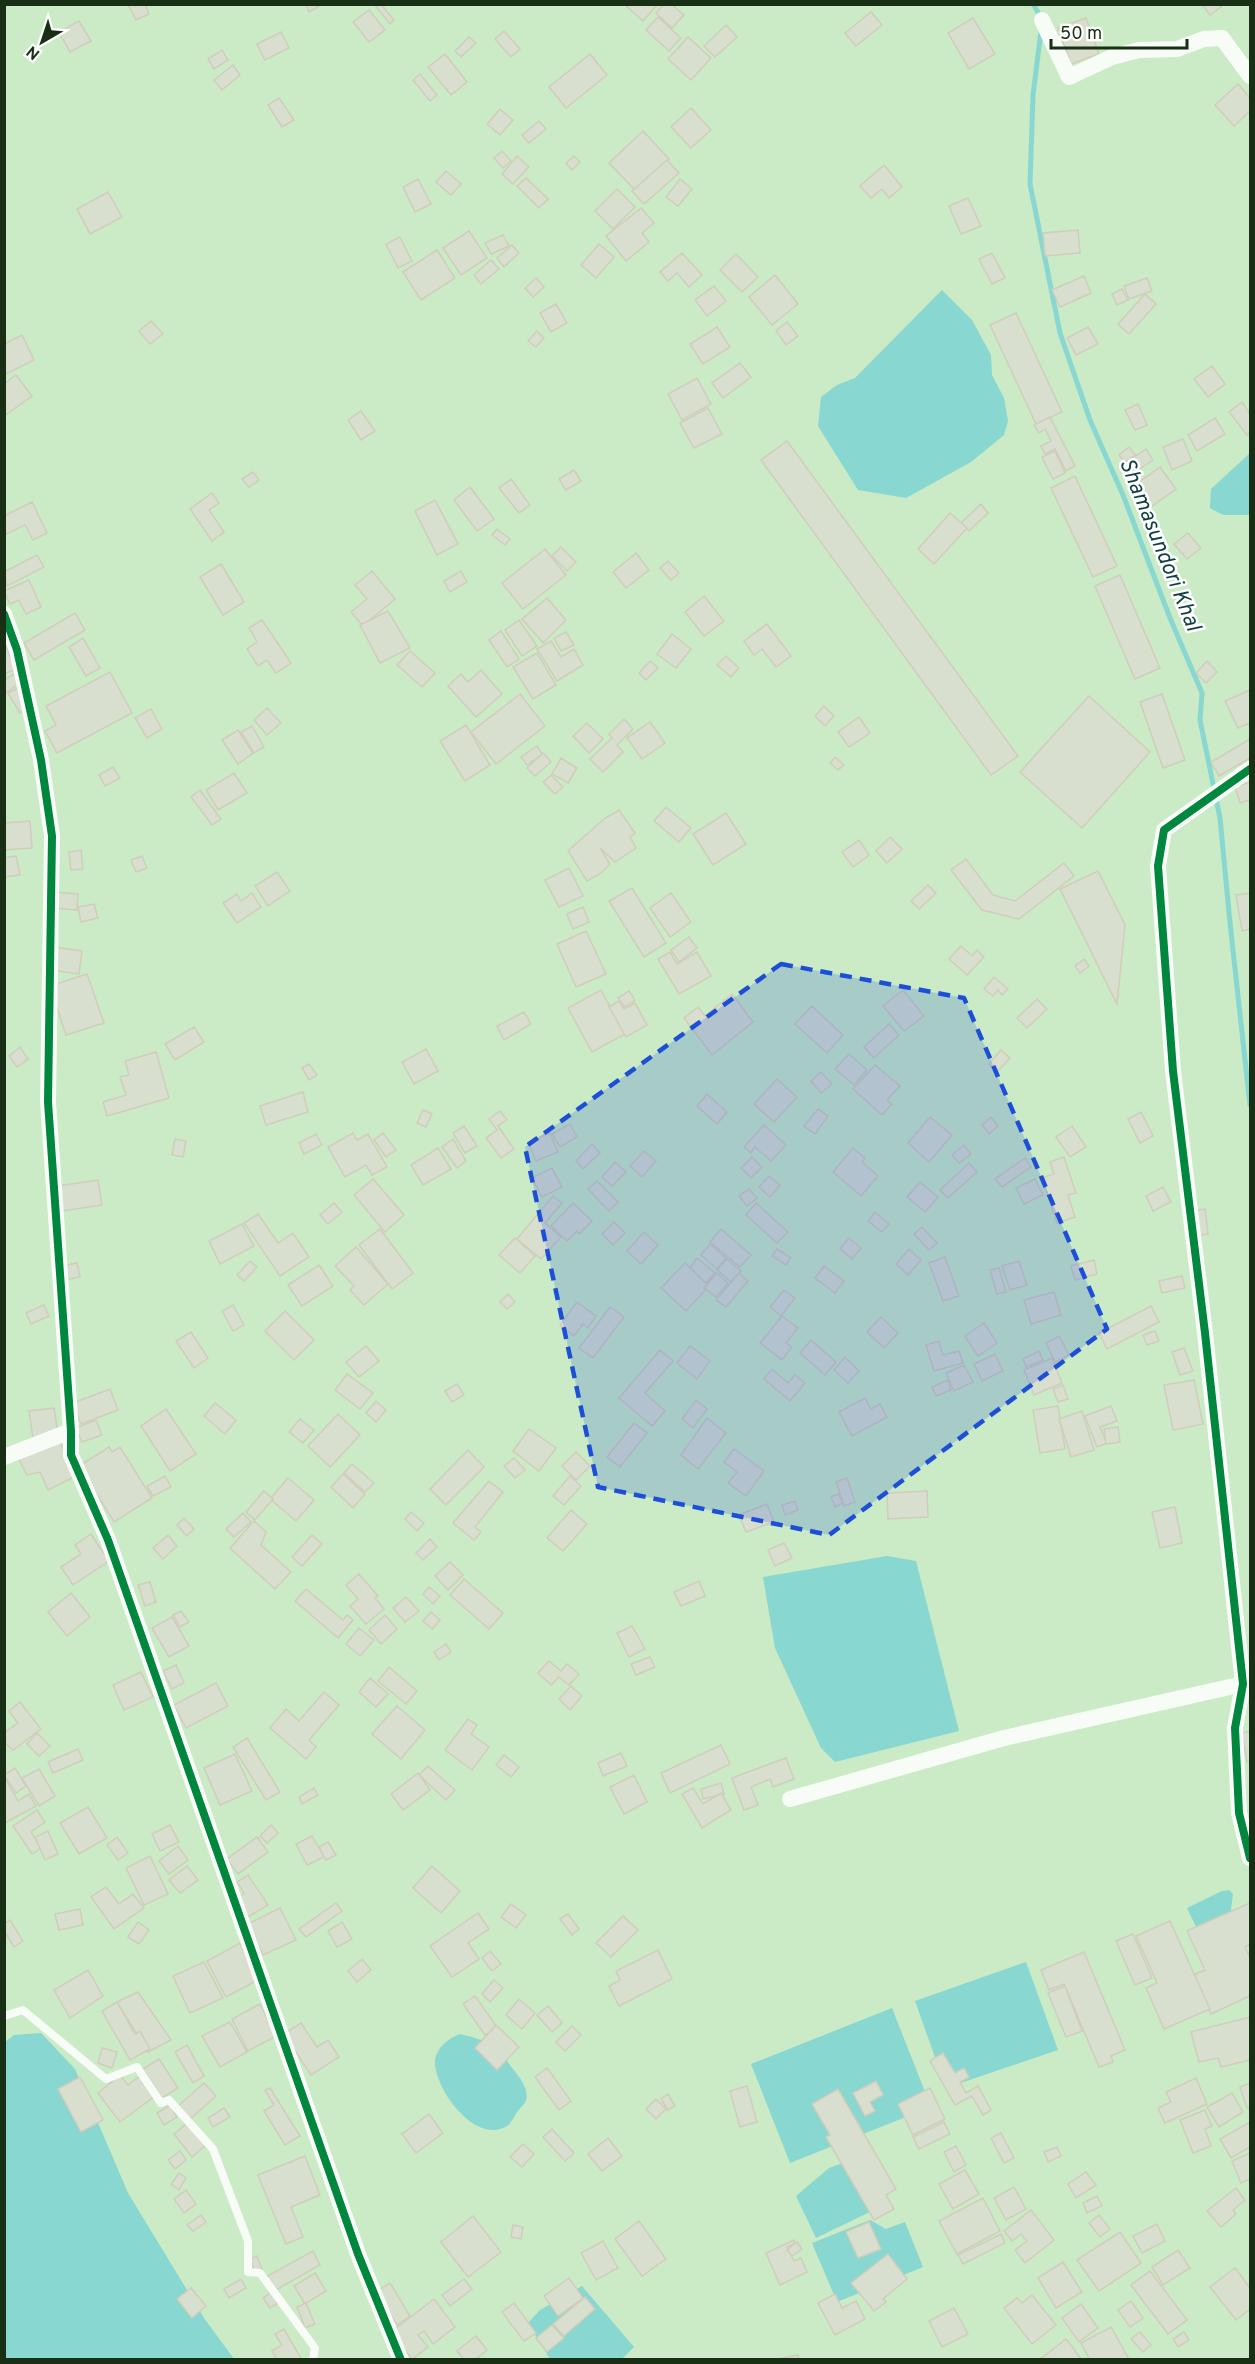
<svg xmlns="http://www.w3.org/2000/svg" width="1255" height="2364" font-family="Overpass,sans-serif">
<rect width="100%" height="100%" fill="#caebc5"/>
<!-- water -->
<g fill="#88d7d0">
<polygon points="942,290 972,320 991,355 992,375 1004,398 1008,421 1004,435 971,462 906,498 858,490 818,426 821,397 837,385 855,378"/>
<polygon points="1250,453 1250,515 1223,515 1210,508 1211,489"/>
<polygon points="887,1556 916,1561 959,1731 835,1762 821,1748 775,1648 763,1577"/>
<polygon points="1229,1890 1233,1894 1230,1916 1198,1931 1187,1908 1222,1891"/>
<polygon points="1026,1962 1058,2050 946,2088 915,2001"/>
<polygon points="892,2008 931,2107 790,2163 751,2064"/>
<polygon points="41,2033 75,2069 128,2193 204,2318 234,2359 5,2360 5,2042 14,2035"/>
<path d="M460,2034C472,2037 489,2041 499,2049C503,2052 506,2059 509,2064C516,2073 530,2088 526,2100C525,2104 520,2108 518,2111C514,2116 512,2123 507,2126C476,2145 436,2091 435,2063C435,2048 449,2038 460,2034Z"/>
<polygon points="856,2158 876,2209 816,2238 796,2196 829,2168"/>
<polygon points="870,2220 886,2229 905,2222 923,2267 837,2302 812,2243"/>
<polygon points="582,2286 634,2347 622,2359 550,2359 528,2323 540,2310"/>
</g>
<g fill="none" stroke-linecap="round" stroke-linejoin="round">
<!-- stream -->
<g stroke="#88d7d0" stroke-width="5">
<polyline points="1033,4 1042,19"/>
<polyline points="1041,31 1033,95 1030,184 1060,333 1090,420 1123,495 1170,618 1202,693 1200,720 1220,818 1230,923 1250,1105"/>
</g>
</g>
<!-- building -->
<g fill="#d9dfce" stroke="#d0cdbc" stroke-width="1.5">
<polygon points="128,4 145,4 149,14 136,20"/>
<polygon points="306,4 323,4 309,12"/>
<polygon points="374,4 386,4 383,7 394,20 390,24"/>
<polygon points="624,4 658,4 643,21"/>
<polygon points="664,4 671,4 684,15 672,28 656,13"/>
<polygon points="1202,4 1221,4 1222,6 1210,15"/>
<polygon points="369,10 385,30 369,42 353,22"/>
<polygon points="871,12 882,25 856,46 845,33"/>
<polygon points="658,17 681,38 669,51 646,30"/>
<polygon points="973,18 995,54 969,69 948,33"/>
<polygon points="1086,18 1099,54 1071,64 1058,28"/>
<polygon points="79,21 91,41 70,52 59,32"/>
<polygon points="726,25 737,37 715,57 704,46"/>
<polygon points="504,31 520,49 511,57 495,39"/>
<polygon points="281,32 289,48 265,60 257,44"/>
<polygon points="469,37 476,43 461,57 455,51"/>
<polygon points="688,37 711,58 691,80 668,59"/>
<polygon points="222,50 228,60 214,69 208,59"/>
<polygon points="445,54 467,82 451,95 428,67"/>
<polygon points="590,54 607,75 566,108 549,87"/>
<polygon points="233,65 240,75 222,90 214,80"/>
<polygon points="420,74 437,95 430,101 413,80"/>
<polygon points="1238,84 1250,98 1250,111 1234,126 1215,105"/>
<polygon points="279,98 294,120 282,127 268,105"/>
<polygon points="691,108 711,130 691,148 671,127"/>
<polygon points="500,109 513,120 500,135 487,124"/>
<polygon points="539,121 546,129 529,143 522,135"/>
<polygon points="643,131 669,159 635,190 609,163"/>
<polygon points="502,151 511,161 503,168 494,158"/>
<polygon points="517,156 529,167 513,184 502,174"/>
<polygon points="574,156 580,162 572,170 566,163"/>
<polygon points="667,160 679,173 644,204 632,191"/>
<polygon points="884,165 902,187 889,198 882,189 871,198 860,186"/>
<polygon points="446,171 461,184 451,195 436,182"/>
<polygon points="526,178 548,199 539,208 517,186"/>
<polygon points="418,179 431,204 415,212 403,187"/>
<polygon points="680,179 692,189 678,206 666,197"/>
<polygon points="617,189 635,207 613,229 595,211"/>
<polygon points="108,192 122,217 90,234 77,209"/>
<polygon points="968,198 981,226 961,234 949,206"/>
<polygon points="641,208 654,223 642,233 649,242 626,261 606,236"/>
<polygon points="1078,230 1080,253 1045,256 1043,233"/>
<polygon points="469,231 487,258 461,275 443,248"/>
<polygon points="503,235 509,246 491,254 485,243"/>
<polygon points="400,237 412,261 398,268 386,244"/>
<polygon points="599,244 614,257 596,278 581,265"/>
<polygon points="512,245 519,253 504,267 497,258"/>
<polygon points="437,250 455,278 421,300 403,272"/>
<polygon points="682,253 702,275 689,287 677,273 668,281 660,272"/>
<polygon points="992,253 1005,278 992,284 979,259"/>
<polygon points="736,254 758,277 742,292 720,270"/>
<polygon points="491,260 499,269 481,284 474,275"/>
<polygon points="775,275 798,304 772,325 749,297"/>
<polygon points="1084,276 1091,293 1060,307 1052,290"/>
<polygon points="536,278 544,287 533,297 525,288"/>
<polygon points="1147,278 1152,291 1129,299 1124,286"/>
<polygon points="714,286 726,301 707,316 695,300"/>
<polygon points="1122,289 1128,300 1117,305 1112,294"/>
<polygon points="1145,294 1156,304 1129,334 1118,324"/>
<polygon points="556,304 567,323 551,332 540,313"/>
<polygon points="1016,313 1062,412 1036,424 990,325"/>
<polygon points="151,321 163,334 150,344 139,331"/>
<polygon points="787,322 798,336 786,345 776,331"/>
<polygon points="717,327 730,347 703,364 690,344"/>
<polygon points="1088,327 1098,344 1076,355 1067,338"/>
<polygon points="537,331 544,338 536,347 528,341"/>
<polygon points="22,335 34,360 4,375 4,344"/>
<polygon points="740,363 751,377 723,398 712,383"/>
<polygon points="1212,366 1225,384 1208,397 1194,379"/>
<polygon points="16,375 32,396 4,416 4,384"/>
<polygon points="697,378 711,404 682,420 668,394"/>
<polygon points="1242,402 1250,414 1250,432 1247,435 1229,412"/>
<polygon points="1138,404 1147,425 1135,430 1125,410"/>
<polygon points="708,408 722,434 694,448 680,423"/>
<polygon points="361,411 375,431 361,440 348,420"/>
<polygon points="1050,417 1075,466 1066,471 1055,449 1045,454 1041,446 1051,441 1045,429 1039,433 1034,425"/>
<polygon points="1215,418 1225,434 1197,451 1188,435"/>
<polygon points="1183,439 1192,461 1172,470 1163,447"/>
<polygon points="787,441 1018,756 991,775 761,460"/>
<polygon points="1129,447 1135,455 1125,462 1119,455"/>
<polygon points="1146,449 1153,460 1135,472 1128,461"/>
<polygon points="1055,451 1065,473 1053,479 1042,457"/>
<polygon points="1160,467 1176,489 1148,509 1132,487"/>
<polygon points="574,470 581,481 566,490 559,479"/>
<polygon points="253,472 259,480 249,487 242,479"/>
<polygon points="1075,476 1117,566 1093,577 1051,488"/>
<polygon points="511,479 530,505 519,513 499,488"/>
<polygon points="470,487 494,519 477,531 454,500"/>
<polygon points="212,493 219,503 209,510 224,532 212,541 190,509"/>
<polygon points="435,500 458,544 437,555 415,511"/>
<polygon points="32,502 47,533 33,540 25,525 4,535 4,516"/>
<polygon points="981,504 988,513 969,531 961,523"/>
<polygon points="950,513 967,528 934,564 918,549"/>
<polygon points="497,529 510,539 505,545 492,535"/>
<polygon points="1188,533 1201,548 1187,559 1174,544"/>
<polygon points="561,547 576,562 567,571 552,556"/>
<polygon points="545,549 566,575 523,609 502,583"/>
<polygon points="636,553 649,570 626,588 613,572"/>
<polygon points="37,555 44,567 7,586 4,572"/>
<polygon points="668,561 679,573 671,580 660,568"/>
<polygon points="221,564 244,602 223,615 200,577"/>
<polygon points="372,571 395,599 363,626 351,612 367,599 355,585"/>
<polygon points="461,571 467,582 450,592 444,581"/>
<polygon points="1120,575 1160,668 1135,679 1095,586"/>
<polygon points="29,580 41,607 26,614 19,600 10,604 4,591"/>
<polygon points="704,596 724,621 704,636 685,612"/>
<polygon points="547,598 566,620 543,643 522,619"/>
<polygon points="388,611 410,648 380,663 360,625"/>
<polygon points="75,613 85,630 34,660 24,643"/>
<polygon points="262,620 291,663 276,673 267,660 258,666 247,649 257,642 249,628"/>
<polygon points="519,620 537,646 522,656 505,630"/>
<polygon points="767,624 791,656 776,667 762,649 754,655 744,641"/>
<polygon points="501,631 519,659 507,667 489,640"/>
<polygon points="566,632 574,645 561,651 554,638"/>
<polygon points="672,634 691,649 676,668 657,654"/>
<polygon points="83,638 100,668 86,676 69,647"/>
<polygon points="551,641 561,657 574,649 583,665 557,681 537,649"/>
<polygon points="6,647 16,669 4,674 4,648"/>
<polygon points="410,651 435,673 422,687 397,665"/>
<polygon points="537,653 556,685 533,699 513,667"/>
<polygon points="726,656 739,668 731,677 717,665"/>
<polygon points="650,661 658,668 646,680 639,673"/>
<polygon points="1207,661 1217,672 1206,683 1196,673"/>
<polygon points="481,670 502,694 476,717 448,686 461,674 468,682"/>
<polygon points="110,672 132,713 57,753 45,731 56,725 46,706"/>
<polygon points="14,674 20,683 4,694 4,680"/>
<polygon points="18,688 29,708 20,713 8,693"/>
<polygon points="1250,690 1250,723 1238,728 1225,701"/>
<polygon points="520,694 545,726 496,764 471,732"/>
<polygon points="1162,694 1185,760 1163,768 1140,702"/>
<polygon points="1089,696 1150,752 1082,828 1020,772"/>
<polygon points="824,706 834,716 825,726 815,716"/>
<polygon points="267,708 281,723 267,735 254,720"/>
<polygon points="151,709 162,729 147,738 135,718"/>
<polygon points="859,717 870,733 849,747 838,732"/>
<polygon points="624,719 633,729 617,745 623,752 603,772 590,759 612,738 609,734"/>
<polygon points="650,722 665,743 642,759 627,738"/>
<polygon points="587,723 603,739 589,753 573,736"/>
<polygon points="466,725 490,765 465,781 440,741"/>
<polygon points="252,726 264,747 254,753 241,732"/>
<polygon points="238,730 253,753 238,764 222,740"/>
<polygon points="1250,739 1250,758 1219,776 1211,762"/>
<polygon points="537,746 542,754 527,765 521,757"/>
<polygon points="543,753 551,762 535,776 527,768"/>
<polygon points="835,757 844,765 838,770 830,763"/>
<polygon points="561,758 577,768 568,783 552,774"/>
<polygon points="113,767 120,778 105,786 99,775"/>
<polygon points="234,773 247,793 218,810 206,790"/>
<polygon points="551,775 563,787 555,794 543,782"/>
<polygon points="1250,782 1250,800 1240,803 1235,787"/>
<polygon points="200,790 221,819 212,825 191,797"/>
<polygon points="666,807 691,828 679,842 654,821"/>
<polygon points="619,810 635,833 630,837 636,848 615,862 600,848 610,864 601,873 587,881 568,851 604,819"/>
<polygon points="726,813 746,844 713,865 693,834"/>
<polygon points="30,821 32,848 4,850 4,823"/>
<polygon points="890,837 902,849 887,863 876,851"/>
<polygon points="859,840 869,855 853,867 842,852"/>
<polygon points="81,850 83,869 71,870 69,852"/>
<polygon points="16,856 20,875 4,877 4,858"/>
<polygon points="142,856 147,868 136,872 131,860"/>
<polygon points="966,859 993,895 1015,901 1064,863 1074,876 1019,919 982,910 951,870"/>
<polygon points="569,868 583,896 559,907 545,880"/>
<polygon points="1098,871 1125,925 1117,1004 1060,889"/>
<polygon points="277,872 290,891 268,906 255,886"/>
<polygon points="928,885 936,893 919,909 911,901"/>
<polygon points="632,888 666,943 644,957 609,901"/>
<polygon points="53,892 78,894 77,910 52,908"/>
<polygon points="252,893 261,907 237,923 223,903 237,894 241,901"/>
<polygon points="671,893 691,922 670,937 650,908"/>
<polygon points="1250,893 1250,929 1242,931 1236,895"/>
<polygon points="94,904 98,918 81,922 78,907"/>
<polygon points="583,907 589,922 573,929 567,914"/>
<polygon points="586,931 606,974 576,987 557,944"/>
<polygon points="689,937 697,948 679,962 671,950"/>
<polygon points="961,946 972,956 977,950 984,957 967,975 949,959"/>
<polygon points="53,947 82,951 79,974 50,970"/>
<polygon points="670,952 677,964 697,952 711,976 679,994 658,959"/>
<polygon points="1084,959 1089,966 1080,973 1075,966"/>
<polygon points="87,974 104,1023 66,1035 50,986"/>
<polygon points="994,977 1008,989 1002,995 998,990 993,996 984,989"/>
<polygon points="601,990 625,1034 592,1052 568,1008"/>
<polygon points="903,990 924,1016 904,1031 883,1006"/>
<polygon points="629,991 635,1000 625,1007 618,998"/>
<polygon points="732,994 753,1022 712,1055 684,1018 698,1007 705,1016"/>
<polygon points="1037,999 1047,1009 1027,1028 1017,1018"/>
<polygon points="619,1001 624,1009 635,1003 647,1025 626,1037 609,1007"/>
<polygon points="812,1006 843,1035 827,1053 795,1024"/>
<polygon points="524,1012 531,1024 504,1040 497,1026"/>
<polygon points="889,1024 899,1035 874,1058 864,1047"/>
<polygon points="194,1027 204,1042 175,1060 165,1044"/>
<polygon points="20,1047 28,1059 17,1067 9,1056"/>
<polygon points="426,1049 438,1071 414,1084 402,1062"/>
<polygon points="1001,1050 1010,1058 997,1072 989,1064"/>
<polygon points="156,1052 169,1098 107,1116 103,1102 126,1095 120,1077 129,1075 125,1061"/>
<polygon points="849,1054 867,1070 854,1085 835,1069"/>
<polygon points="309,1064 317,1075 309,1080 302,1068"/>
<polygon points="875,1065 900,1086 887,1100 892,1104 882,1115 853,1089"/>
<polygon points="821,1072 832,1084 821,1093 811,1081"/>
<polygon points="777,1079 797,1097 774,1122 754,1104"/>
<polygon points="303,1092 308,1112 266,1125 260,1106"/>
<polygon points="707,1094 727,1112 717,1124 697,1106"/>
<polygon points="818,1109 828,1116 815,1134 804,1126"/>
<polygon points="423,1110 432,1114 426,1127 417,1123"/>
<polygon points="500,1111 507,1120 498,1126 514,1149 501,1158 486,1138 497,1130 489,1119"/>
<polygon points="1141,1112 1153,1136 1140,1143 1128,1119"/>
<polygon points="930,1117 952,1135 929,1162 908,1143"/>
<polygon points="991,1117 998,1126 989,1134 982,1125"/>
<polygon points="570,1124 577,1137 560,1147 552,1134"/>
<polygon points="764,1125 786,1145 771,1161 755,1147 751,1153 744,1147"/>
<polygon points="464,1126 477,1146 465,1153 453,1133"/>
<polygon points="1072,1126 1086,1147 1070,1157 1056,1137"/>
<polygon points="353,1133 357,1140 368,1134 387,1167 372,1175 366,1165 345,1177 328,1147"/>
<polygon points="383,1133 396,1150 386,1157 374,1140"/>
<polygon points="550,1133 558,1152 536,1161 528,1142"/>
<polygon points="316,1134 322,1145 304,1154 299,1143"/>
<polygon points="175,1139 186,1141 183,1157 172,1155"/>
<polygon points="453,1139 466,1161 457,1168 442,1147"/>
<polygon points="592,1144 600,1153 583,1169 576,1161"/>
<polygon points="964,1145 971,1154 959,1163 952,1155"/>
<polygon points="438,1148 451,1169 423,1185 411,1165"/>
<polygon points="853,1148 865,1158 862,1162 878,1176 861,1196 833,1172"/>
<polygon points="644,1151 656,1161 642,1177 630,1166"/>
<polygon points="752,1157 762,1167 751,1178 741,1168"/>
<polygon points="1064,1157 1076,1193 1068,1195 1075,1217 1057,1223 1042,1178 1054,1174 1050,1162"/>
<polygon points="1025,1158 1031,1167 1002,1187 995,1179"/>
<polygon points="615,1162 626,1172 612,1186 602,1177"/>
<polygon points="969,1163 977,1172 948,1198 940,1190"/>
<polygon points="552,1168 562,1187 542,1197 532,1178"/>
<polygon points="769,1176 780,1185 770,1197 759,1187"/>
<polygon points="373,1179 404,1215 385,1232 354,1195"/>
<polygon points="1035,1179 1043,1195 1024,1204 1016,1188"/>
<polygon points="98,1180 102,1205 62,1211 58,1186"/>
<polygon points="597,1181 618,1202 609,1211 588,1189"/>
<polygon points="920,1182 938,1197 925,1212 907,1197"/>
<polygon points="1163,1187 1171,1202 1153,1211 1146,1196"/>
<polygon points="749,1189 757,1198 747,1206 739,1196"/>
<polygon points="553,1196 562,1203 545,1223 561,1237 541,1259 517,1239"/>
<polygon points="334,1203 342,1212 328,1224 320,1215"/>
<polygon points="573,1203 592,1221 579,1234 577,1231 567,1241 551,1226"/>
<polygon points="756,1203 788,1232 777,1243 746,1215"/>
<polygon points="1205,1209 1208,1234 1195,1236 1192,1211"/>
<polygon points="875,1212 889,1224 882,1232 868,1221"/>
<polygon points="258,1214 278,1243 293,1233 309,1257 280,1276 244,1223"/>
<polygon points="614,1222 625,1233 613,1245 602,1234"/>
<polygon points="242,1224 254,1246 220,1264 209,1241"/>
<polygon points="922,1227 937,1243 929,1250 914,1234"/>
<polygon points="380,1229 413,1273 392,1289 359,1245"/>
<polygon points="721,1229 751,1255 740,1267 710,1242"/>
<polygon points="644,1232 658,1245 641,1264 627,1251"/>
<polygon points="515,1238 535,1256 520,1273 499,1255"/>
<polygon points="849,1238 861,1248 852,1259 840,1249"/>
<polygon points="710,1244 726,1258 717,1269 701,1255"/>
<polygon points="356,1247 388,1284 364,1305 350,1290 354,1286 335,1266"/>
<polygon points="777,1249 791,1258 786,1265 772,1256"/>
<polygon points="909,1249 921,1260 908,1275 896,1264"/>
<polygon points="945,1257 959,1296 943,1301 929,1263"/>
<polygon points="697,1258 715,1273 706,1283 689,1269"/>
<polygon points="727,1259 741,1271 731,1282 717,1270"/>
<polygon points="1094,1260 1097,1274 1075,1280 1071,1266"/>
<polygon points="250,1261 257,1267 244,1281 237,1275"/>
<polygon points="1019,1261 1027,1285 1010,1290 1002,1266"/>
<polygon points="77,1263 80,1277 65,1280 62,1266"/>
<polygon points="685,1263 709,1286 686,1311 661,1288"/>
<polygon points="319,1265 333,1286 302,1306 288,1285"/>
<polygon points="824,1266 844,1281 835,1293 815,1278"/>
<polygon points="999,1268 1006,1292 997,1294 990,1270"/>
<polygon points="717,1273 728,1283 716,1297 704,1288"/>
<polygon points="739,1273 748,1281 726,1307 716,1300"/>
<polygon points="1182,1276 1185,1288 1162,1293 1159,1281"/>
<polygon points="784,1290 795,1298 781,1316 770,1307"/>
<polygon points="1054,1292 1061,1315 1031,1324 1024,1300"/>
<polygon points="508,1294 515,1302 507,1309 500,1302"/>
<polygon points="577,1302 596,1316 588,1328 583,1324 574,1336 560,1325"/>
<polygon points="44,1305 49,1316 31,1324 26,1313"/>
<polygon points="233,1305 244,1325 233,1331 222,1311"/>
<polygon points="1151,1306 1159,1322 1107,1349 1099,1333"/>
<polygon points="610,1307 624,1317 593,1358 579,1348"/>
<polygon points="285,1311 314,1340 294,1360 265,1331"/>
<polygon points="782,1316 798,1328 786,1343 792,1347 782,1360 760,1343"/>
<polygon points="881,1317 898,1333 884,1348 867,1332"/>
<polygon points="984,1323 997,1343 978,1356 965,1336"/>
<polygon points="1155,1331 1159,1341 1147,1345 1143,1335"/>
<polygon points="191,1332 208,1358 194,1368 176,1341"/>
<polygon points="1059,1336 1069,1355 1055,1362 1046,1343"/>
<polygon points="811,1340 836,1362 825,1375 800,1353"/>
<polygon points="939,1341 943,1355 959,1351 963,1363 934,1371 926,1345"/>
<polygon points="366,1346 379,1361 359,1377 346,1362"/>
<polygon points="690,1346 710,1361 697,1379 677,1363"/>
<polygon points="1184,1348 1193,1371 1180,1375 1172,1352"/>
<polygon points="660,1350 673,1361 645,1393 665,1411 652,1426 619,1398"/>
<polygon points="1039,1351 1043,1360 1026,1367 1023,1359"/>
<polygon points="995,1354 1003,1371 982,1381 974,1364"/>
<polygon points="845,1357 859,1371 848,1383 834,1370"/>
<polygon points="1052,1358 1062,1383 1034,1395 1024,1370"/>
<polygon points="964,1365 973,1382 954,1391 946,1373"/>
<polygon points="772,1369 788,1383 795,1375 805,1383 790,1401 764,1379"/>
<polygon points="347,1374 373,1393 360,1409 335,1390"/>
<polygon points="948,1380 951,1390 936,1396 932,1387"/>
<polygon points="1194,1380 1203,1424 1173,1430 1164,1385"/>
<polygon points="457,1384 464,1395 452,1402 445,1391"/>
<polygon points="1063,1385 1068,1399 1058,1402 1053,1389"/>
<polygon points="110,1389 118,1410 81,1424 73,1403"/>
<polygon points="865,1398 871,1409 880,1404 887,1417 852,1436 839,1412"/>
<polygon points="696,1400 707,1409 693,1428 682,1419"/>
<polygon points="376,1401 386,1410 376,1422 366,1413"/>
<polygon points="215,1403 236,1420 225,1434 204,1416"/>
<polygon points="1058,1406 1065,1449 1040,1453 1033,1410"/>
<polygon points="1111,1406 1117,1421 1100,1427 1107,1443 1097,1447 1085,1416"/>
<polygon points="54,1408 58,1434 33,1438 29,1411"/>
<polygon points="166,1409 196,1454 170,1471 141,1426"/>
<polygon points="1082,1411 1094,1450 1071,1457 1059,1419"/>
<polygon points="338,1414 360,1435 330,1467 308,1446"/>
<polygon points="707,1418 726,1433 698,1469 681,1455"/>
<polygon points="300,1419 314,1430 303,1443 289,1432"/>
<polygon points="96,1420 102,1435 82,1442 76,1428"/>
<polygon points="634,1423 647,1433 620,1467 607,1457"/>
<polygon points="1118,1427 1120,1442 1106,1444 1104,1429"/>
<polygon points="529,1429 556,1448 539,1471 513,1451"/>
<polygon points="59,1440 76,1476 48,1490 40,1472 27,1475 19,1459"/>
<polygon points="109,1447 112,1452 120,1447 152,1498 114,1522 79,1466"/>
<polygon points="734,1449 764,1471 746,1496 728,1483 737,1472 724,1462"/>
<polygon points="468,1450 484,1467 446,1505 430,1489"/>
<polygon points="576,1452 590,1466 576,1480 562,1466"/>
<polygon points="514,1458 525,1470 515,1478 504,1466"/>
<polygon points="352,1464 374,1483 365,1492 344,1473"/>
<polygon points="343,1474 365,1494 353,1508 331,1487"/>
<polygon points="165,1476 171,1487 153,1496 147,1486"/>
<polygon points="570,1476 581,1486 564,1505 553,1496"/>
<polygon points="288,1478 314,1500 296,1521 270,1499"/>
<polygon points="847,1478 855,1502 844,1506 836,1482"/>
<polygon points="489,1481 503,1492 475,1527 481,1532 474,1540 453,1523"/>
<polygon points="264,1491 273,1499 255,1520 246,1512"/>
<polygon points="927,1491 928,1517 888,1519 887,1493"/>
<polygon points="838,1494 843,1503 835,1507 831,1497"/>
<polygon points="795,1501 798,1510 785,1515 782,1505"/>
<polygon points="767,1504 774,1522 746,1532 739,1515"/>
<polygon points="1175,1507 1182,1543 1160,1548 1152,1512"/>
<polygon points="571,1510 587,1524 563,1551 547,1538"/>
<polygon points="411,1512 424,1523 417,1531 405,1519"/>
<polygon points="243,1513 251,1522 234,1537 226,1529"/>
<polygon points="184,1518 194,1529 187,1536 177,1525"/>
<polygon points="254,1521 266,1532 261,1545 291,1572 275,1589 230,1548"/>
<polygon points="91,1534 109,1561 73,1585 61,1567 81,1554 75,1545"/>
<polygon points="168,1535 177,1546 163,1559 153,1548"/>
<polygon points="312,1535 322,1544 302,1566 292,1557"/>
<polygon points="430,1539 437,1547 423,1560 416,1553"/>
<polygon points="784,1543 792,1558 775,1566 768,1550"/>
<polygon points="450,1562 463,1575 448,1590 435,1576"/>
<polygon points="359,1574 378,1596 375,1598 384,1609 366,1624 350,1606 358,1599 346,1585"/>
<polygon points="464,1579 503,1613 489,1629 450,1595"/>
<polygon points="699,1581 705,1596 681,1606 674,1592"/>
<polygon points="150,1582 156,1602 145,1606 138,1585"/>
<polygon points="429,1587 440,1596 433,1604 423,1594"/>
<polygon points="306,1589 343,1620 347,1615 353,1620 338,1638 295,1601"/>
<polygon points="71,1593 90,1617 67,1636 48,1612"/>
<polygon points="406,1597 419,1611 405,1622 393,1608"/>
<polygon points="181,1611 189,1622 180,1627 173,1615"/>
<polygon points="431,1612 440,1620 432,1629 423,1621"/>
<polygon points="385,1615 397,1629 381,1644 369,1630"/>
<polygon points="172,1617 189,1646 169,1657 152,1628"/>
<polygon points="632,1626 645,1649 629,1657 617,1633"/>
<polygon points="359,1628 374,1640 360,1656 346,1644"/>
<polygon points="446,1644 451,1652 439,1660 434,1652"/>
<polygon points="650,1657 655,1667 636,1675 631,1664"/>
<polygon points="549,1661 561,1671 567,1664 579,1674 569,1685 559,1677 551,1685 538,1673"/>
<polygon points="176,1665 184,1683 172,1689 163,1671"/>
<polygon points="389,1667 417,1691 406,1704 378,1681"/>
<polygon points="141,1672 153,1697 124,1710 113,1685"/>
<polygon points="370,1678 388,1694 376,1707 359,1692"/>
<polygon points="216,1683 228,1706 186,1728 174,1705"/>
<polygon points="571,1686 582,1696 570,1710 559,1699"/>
<polygon points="324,1692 339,1705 309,1740 316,1747 306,1759 270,1728 286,1709 299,1721"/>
<polygon points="20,1702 41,1729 13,1750 4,1742 4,1733 18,1723 9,1711"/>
<polygon points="397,1706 425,1730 401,1759 372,1734"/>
<polygon points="468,1719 477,1725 471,1734 489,1747 472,1770 445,1750"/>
<polygon points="1250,1731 1250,1761 1247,1762 1242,1733"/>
<polygon points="37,1733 50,1746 39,1756 27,1744"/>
<polygon points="247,1738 280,1792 266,1800 233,1747"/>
<polygon points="721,1745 730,1764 670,1793 661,1773"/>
<polygon points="78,1749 83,1760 53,1773 48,1762"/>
<polygon points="621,1753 627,1766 603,1776 598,1763"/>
<polygon points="235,1754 252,1791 220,1805 204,1768"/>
<polygon points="504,1755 519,1767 511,1777 496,1765"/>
<polygon points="786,1758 794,1779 773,1787 770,1779 751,1787 758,1805 744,1810 732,1778"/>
<polygon points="428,1766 455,1790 446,1800 419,1775"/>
<polygon points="15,1768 26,1786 16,1793 4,1775"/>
<polygon points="39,1769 55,1796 39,1806 22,1778"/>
<polygon points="418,1773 430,1790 403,1810 391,1794"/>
<polygon points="634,1775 647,1802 624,1814 610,1787"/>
<polygon points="4,1776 18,1801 29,1794 36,1806 5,1823"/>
<polygon points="721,1783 724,1794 703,1799 701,1789"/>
<polygon points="314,1788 318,1795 302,1804 299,1797"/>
<polygon points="693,1788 703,1804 721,1793 731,1810 702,1828 682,1794"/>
<polygon points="88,1807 107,1838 79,1854 60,1823"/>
<polygon points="37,1810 45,1822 31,1832 41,1848 32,1854 13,1826"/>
<polygon points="170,1825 179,1842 160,1851 152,1834"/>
<polygon points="271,1825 278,1833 267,1843 260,1836"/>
<polygon points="48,1831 58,1854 45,1860 35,1837"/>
<polygon points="312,1836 324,1857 307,1865 296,1844"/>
<polygon points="117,1837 128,1853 118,1860 107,1845"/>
<polygon points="257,1837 268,1852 238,1874 227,1859"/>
<polygon points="328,1842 336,1855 326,1860 319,1847"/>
<polygon points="178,1846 188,1860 169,1874 159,1861"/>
<polygon points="150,1856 168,1894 144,1905 126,1868"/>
<polygon points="187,1866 198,1880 180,1893 169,1880"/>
<polygon points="432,1866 460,1891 441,1913 413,1888"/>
<polygon points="248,1875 268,1905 248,1917 236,1899 244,1893 237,1882"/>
<polygon points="106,1887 119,1904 133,1894 144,1908 114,1929 91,1897"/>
<polygon points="336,1903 342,1911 306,1937 299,1929"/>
<polygon points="1250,1903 1250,1944 1245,1947 1250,1958 1250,1996 1211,2014 1193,1975 1205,1970 1187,1931"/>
<polygon points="511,1904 526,1915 516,1928 501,1917"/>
<polygon points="280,1908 296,1940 263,1955 248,1924"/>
<polygon points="80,1909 83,1925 59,1930 55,1914"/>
<polygon points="478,1913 489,1929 468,1943 479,1959 452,1977 430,1946"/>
<polygon points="568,1914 579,1929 572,1935 560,1919"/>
<polygon points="623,1916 638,1930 611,1957 596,1943"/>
<polygon points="10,1920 23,1941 14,1947 4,1931 4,1924"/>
<polygon points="1170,1921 1210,2009 1164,2029 1146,1988 1157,1983 1136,1936"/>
<polygon points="138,1922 149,1930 139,1944 128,1937"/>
<polygon points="342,1922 352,1939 337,1947 328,1931"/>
<polygon points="1133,1934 1152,1978 1135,1985 1116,1941"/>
<polygon points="240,1943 256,1981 226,1997 207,1961"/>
<polygon points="658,1950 672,1979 619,2006 609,1986 620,1980 616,1971"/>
<polygon points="490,1951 501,1964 492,1971 482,1958"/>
<polygon points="1084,1952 1125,2050 1111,2056 1113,2062 1099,2067 1064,1984 1049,1990 1041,1970"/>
<polygon points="362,1959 371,1970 357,1982 348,1971"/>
<polygon points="204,1962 223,1998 190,2013 173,1976"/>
<polygon points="88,1970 103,1996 70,2018 54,1990"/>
<polygon points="494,1980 503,1988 490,2002 482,1994"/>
<polygon points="1065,1986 1082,2031 1066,2037 1048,1993"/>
<polygon points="138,1992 171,2040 148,2052 117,2002"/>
<polygon points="475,1996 497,2027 485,2035 463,2004"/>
<polygon points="519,1999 535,2013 522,2029 506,2015"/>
<polygon points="117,2002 135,2034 140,2031 150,2049 130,2060 102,2011"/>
<polygon points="260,2004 276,2036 248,2051 232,2019"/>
<polygon points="548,2006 562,2023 552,2032 537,2015"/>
<polygon points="1250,2017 1250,2060 1221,2067 1218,2058 1199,2062 1191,2032"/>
<polygon points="230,2022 247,2052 220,2067 202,2036"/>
<polygon points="301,2023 317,2047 328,2040 339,2057 311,2075 284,2034"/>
<polygon points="496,2025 519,2047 497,2070 475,2048"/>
<polygon points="572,2026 581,2035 565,2051 556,2042"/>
<polygon points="187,2045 204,2076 193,2083 175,2052"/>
<polygon points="102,2048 117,2052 112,2068 98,2063"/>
<polygon points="943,2053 955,2073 964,2068 969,2077 960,2082 966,2093 978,2086 991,2110 983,2115 972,2096 955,2105 930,2061"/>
<polygon points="159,2059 178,2088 162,2098 143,2069"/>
<polygon points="547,2068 571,2101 559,2110 535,2077"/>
<polygon points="120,2075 128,2085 140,2076 155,2096 120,2122 98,2093"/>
<polygon points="80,2077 103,2120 81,2132 58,2089"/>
<polygon points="1196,2078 1207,2104 1165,2123 1158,2108 1171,2102 1166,2092"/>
<polygon points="876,2081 883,2095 870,2102 875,2111 865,2116 853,2093"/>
<polygon points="204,2083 216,2096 189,2120 177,2107"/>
<polygon points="1250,2083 1250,2107 1247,2108 1240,2087"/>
<polygon points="747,2086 757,2122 740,2127 730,2091"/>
<polygon points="270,2088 300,2136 285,2145 264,2111 274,2105 265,2090"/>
<polygon points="930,2088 945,2119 913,2135 898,2104"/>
<polygon points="838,2089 896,2189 886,2195 894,2209 874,2220 826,2137 830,2135 812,2104"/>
<polygon points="1232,2093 1243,2112 1219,2127 1207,2107"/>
<polygon points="668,2094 675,2106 668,2110 661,2099"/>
<polygon points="656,2099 666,2109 656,2119 646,2109"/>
<polygon points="170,2105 177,2117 164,2125 157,2113"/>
<polygon points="224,2108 230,2117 213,2127 208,2118"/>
<polygon points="1205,2110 1212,2126 1205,2129 1211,2146 1193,2153 1180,2120"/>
<polygon points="429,2114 443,2133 416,2153 402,2134"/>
<polygon points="944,2122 950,2134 919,2149 913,2137"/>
<polygon points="1250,2122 1250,2147 1231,2158 1220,2139"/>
<polygon points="187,2123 206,2145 192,2157 174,2134"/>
<polygon points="552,2129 574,2153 565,2161 543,2137"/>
<polygon points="1001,2133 1014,2158 1004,2163 991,2138"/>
<polygon points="608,2138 622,2156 602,2171 588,2154"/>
<polygon points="523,2144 534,2154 522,2167 510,2157"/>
<polygon points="956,2146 966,2165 954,2172 944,2152"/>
<polygon points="1057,2147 1061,2156 1048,2162 1044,2152"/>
<polygon points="180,2151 186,2160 175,2169 168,2160"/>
<polygon points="1250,2153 1250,2179 1241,2183 1232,2161"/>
<polygon points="305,2156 320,2195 291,2207 303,2237 286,2244 258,2175"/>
<polygon points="965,2170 979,2194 953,2209 939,2184"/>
<polygon points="1086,2172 1096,2185 1076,2198 1068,2184"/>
<polygon points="179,2173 186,2178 179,2190 171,2184"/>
<polygon points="1014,2187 1026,2209 1006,2220 994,2198"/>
<polygon points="1236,2188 1245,2200 1233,2210 1236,2214 1221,2227 1207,2211"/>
<polygon points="186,2190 196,2204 184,2213 174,2199"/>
<polygon points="1097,2196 1102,2206 1087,2213 1083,2203"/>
<polygon points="983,2198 1000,2231 957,2254 939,2221"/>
<polygon points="1031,2210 1054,2240 1025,2263 1015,2250 1027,2241 1021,2234 1012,2241 1004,2231"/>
<polygon points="201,2215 206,2222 193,2231 187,2225"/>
<polygon points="1099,2215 1110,2229 1100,2237 1089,2223"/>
<polygon points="473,2216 501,2252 468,2277 441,2242"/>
<polygon points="639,2221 666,2259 642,2276 615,2239"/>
<polygon points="869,2222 881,2249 858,2258 846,2232"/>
<polygon points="1157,2224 1165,2241 1142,2253 1133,2236"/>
<polygon points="513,2225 523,2227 521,2239 511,2237"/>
<polygon points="1120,2232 1141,2263 1099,2291 1077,2260"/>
<polygon points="1001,2234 1005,2243 963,2264 958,2255"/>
<polygon points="794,2240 795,2243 787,2247 794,2261 801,2258 807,2272 780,2285 766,2253"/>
<polygon points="603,2241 618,2268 596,2280 581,2253"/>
<polygon points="797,2242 802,2249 792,2256 787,2250"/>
<polygon points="1178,2250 1190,2268 1163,2285 1152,2267"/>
<polygon points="313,2251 320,2265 274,2291 266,2277"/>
<polygon points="888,2254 907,2279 883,2299 886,2302 874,2311 851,2283"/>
<polygon points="257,2256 262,2269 255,2271 250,2259"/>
<polygon points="1063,2262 1082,2292 1056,2308 1038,2278"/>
<polygon points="1235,2268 1250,2288 1250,2309 1236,2320 1210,2287"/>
<polygon points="1150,2271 1187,2320 1168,2334 1131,2285"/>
<polygon points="315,2273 326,2291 305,2304 294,2286"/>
<polygon points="569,2278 583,2298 558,2316 544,2296"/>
<polygon points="241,2279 246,2288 229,2298 224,2289"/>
<polygon points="464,2279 472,2289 450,2306 442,2295"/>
<polygon points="390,2283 410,2316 397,2325 376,2292"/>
<polygon points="191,2288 206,2306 192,2318 177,2299"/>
<polygon points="272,2292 278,2303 270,2308 263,2298"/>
<polygon points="835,2294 842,2308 856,2301 865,2319 835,2335 818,2303"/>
<polygon points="1032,2295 1056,2325 1032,2344 1004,2308 1017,2298 1022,2303"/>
<polygon points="585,2297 595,2309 564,2336 553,2324"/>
<polygon points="434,2299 455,2327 433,2344 424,2331 418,2335 428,2347 412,2359 391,2332"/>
<polygon points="1131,2301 1143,2318 1130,2327 1118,2310"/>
<polygon points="306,2303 315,2324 305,2328 297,2307"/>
<polygon points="514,2303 536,2333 524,2341 502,2312"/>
<polygon points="1081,2304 1098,2328 1079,2342 1062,2318"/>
<polygon points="954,2308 968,2334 942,2347 929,2321"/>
<polygon points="552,2325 564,2338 547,2352 536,2338"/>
<polygon points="1111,2327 1129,2359 1090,2360 1081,2343"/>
<polygon points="284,2329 302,2360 277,2360 272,2351 282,2345 275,2334"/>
<polygon points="1140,2332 1151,2345 1143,2352 1131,2339"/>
<polygon points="1184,2332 1189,2340 1178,2347 1173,2339"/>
<polygon points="476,2336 487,2350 475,2360 464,2360 457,2351"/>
<polygon points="1066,2339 1082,2360 1039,2360"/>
<polygon points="798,2355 799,2360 773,2360"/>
</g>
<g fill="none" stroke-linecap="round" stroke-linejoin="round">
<!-- lane -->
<polyline stroke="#f7fcf6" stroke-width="8" points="4,2016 23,2010 106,2079 137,2067 161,2103 169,2100 213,2149 248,2241 248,2272 260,2273 315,2348 313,2360"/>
<!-- street -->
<g stroke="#f7fcf6" stroke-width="16">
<polyline points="1042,20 1069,77 1112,57 1139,50 1177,49 1204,39 1222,38 1250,76"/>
<polyline points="4,614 17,650 41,760 52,836 48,1102 71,1431 71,1455 108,1540 358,2254 401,2360"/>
<polyline points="1250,769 1164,830 1158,866 1173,1071 1205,1333 1243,1684 1235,1728 1239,1813 1250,1858"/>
<polyline points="4,1457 71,1431"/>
<polyline points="790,1799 1004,1738 1243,1684"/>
</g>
<defs>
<g id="cycleway">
<polyline points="4,614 17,650 41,760 52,836 48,1102 71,1431 71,1455 108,1540 358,2254 401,2360"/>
<polyline points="1250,769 1164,830 1158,866 1173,1071 1205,1333 1243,1684 1235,1728 1239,1813 1250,1858"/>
</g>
</defs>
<!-- cycleway casing -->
<use href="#cycleway" stroke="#fff" stroke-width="11"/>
<!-- cycleway -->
<use href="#cycleway" stroke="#00873e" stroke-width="8"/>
</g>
<!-- marked area -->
<path fill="#1d4ed8" fill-opacity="0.2" stroke="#1d4ed8" stroke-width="4.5" stroke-dasharray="12 8" stroke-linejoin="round" d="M781,964L964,998L1107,1329L829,1535L598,1487L525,1147Z"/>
<g text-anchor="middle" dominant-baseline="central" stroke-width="5" stroke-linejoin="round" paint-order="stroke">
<!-- water labels -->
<g font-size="22" font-style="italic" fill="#0f3e41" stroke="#fff">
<text transform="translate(1159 545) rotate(68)">Shamasundori Khal</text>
</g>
</g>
<!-- border -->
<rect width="1255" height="2364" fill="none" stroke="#182f15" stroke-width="12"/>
<!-- north arrow -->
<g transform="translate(42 42) rotate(219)" stroke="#ffffff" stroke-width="4.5" paint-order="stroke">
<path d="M0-4.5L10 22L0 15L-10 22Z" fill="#182f15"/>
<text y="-9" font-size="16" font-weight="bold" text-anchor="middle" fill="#182f15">N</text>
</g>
<!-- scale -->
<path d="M1051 39v9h136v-9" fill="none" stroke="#182f15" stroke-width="3"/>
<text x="1060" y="39" font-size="18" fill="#182f15" stroke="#ffffff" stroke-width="4.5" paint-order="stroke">50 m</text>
</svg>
